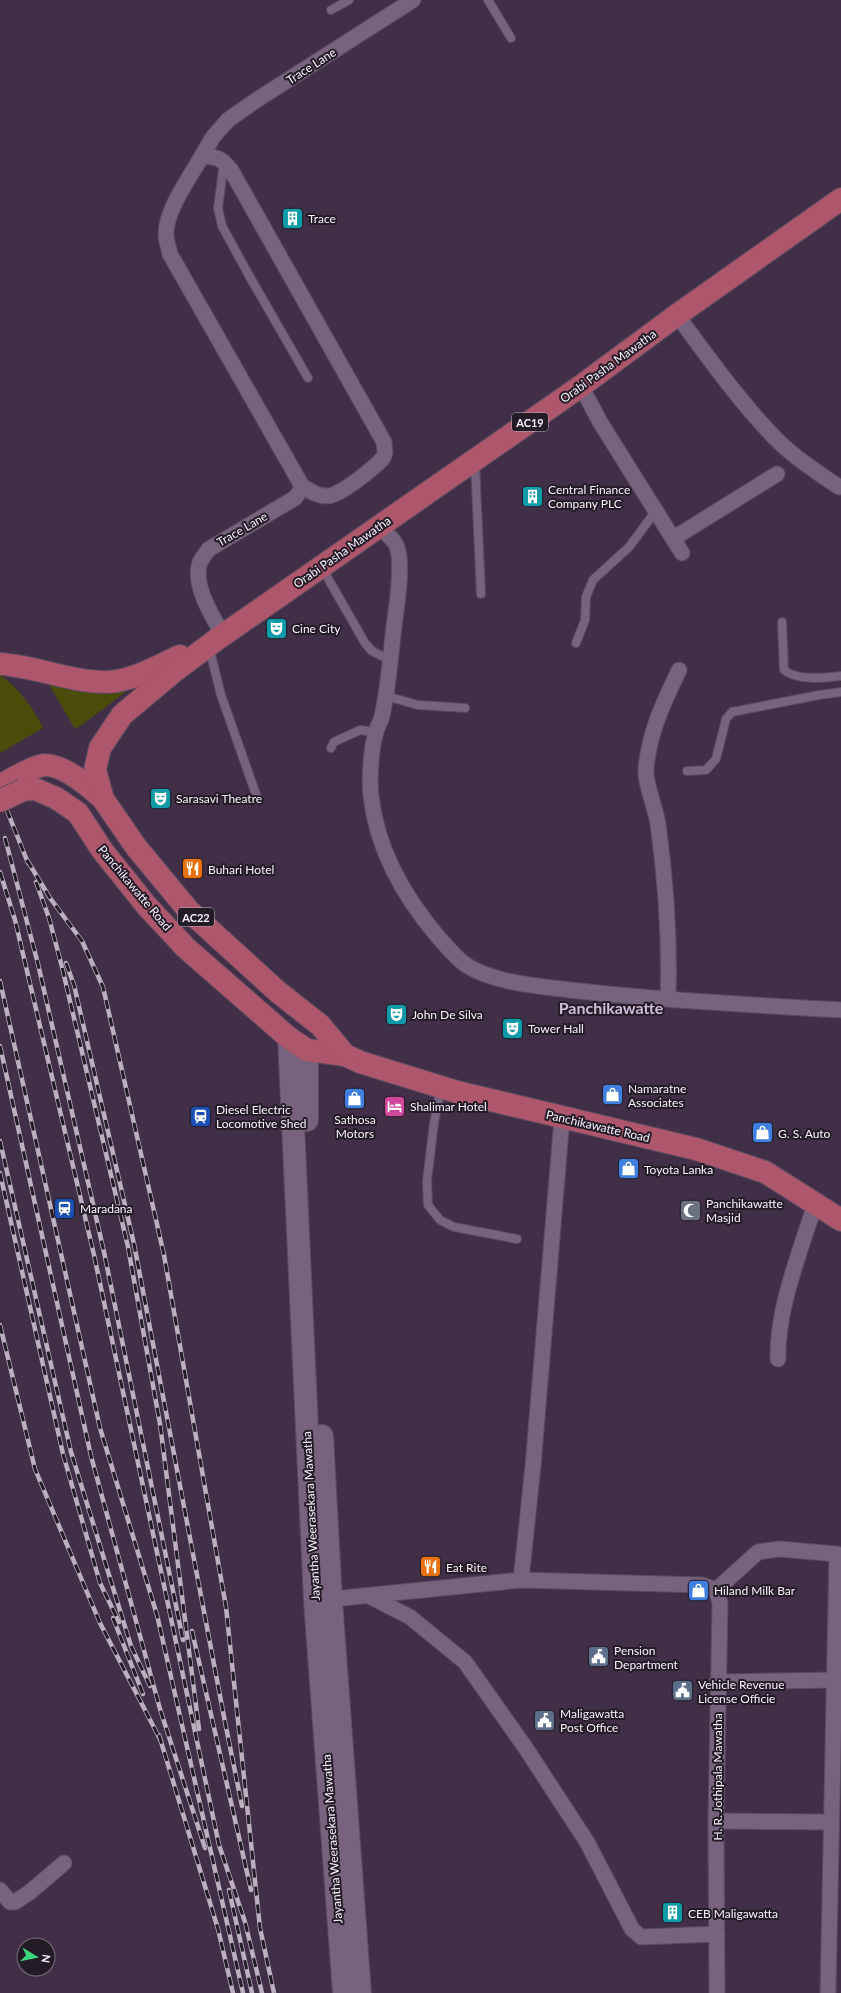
<svg xmlns="http://www.w3.org/2000/svg" width="841" height="1993" font-family="Lato,sans-serif">
<rect width="100%" height="100%" fill="#412f47"/>
<!-- green -->
<g fill="#4a4c0a">
<path d="M0,675C19,688 33,708 43,728L0,753Z"/>
<polygon points="47,681 136,684 83,724 75,729"/>
</g>
<g fill="none" stroke-linecap="round" stroke-linejoin="round">
<defs>
<g id="service">
<polyline points="488,0 511,38"/>
<polyline points="331,10 349,0"/>
<polyline points="224,162 218,208 222,226 251,279 308,378"/>
<polyline points="475,463 481,594"/>
<polyline points="322,568 365,643 372,651 390,660"/>
<path d="M782,622L784,670C797,681 825,678 841,676"/>
<polyline points="576,643 585,620 586,597 593,580 629,547 655,512"/>
<polyline points="209,647 221,695 258,800"/>
<polyline points="386,696 418,705 465,708"/>
<polyline points="331,748 334,742 360,730 376,732"/>
<polyline points="687,771 706,770 716,759 726,719 732,712 819,695 841,692"/>
<polyline points="441,1088 434,1123 427,1181 428,1205 440,1220 454,1227 517,1239"/>
</g>
<g id="minor">
<path d="M202,156C218,157 221,158 231,170L384,442L385,453L383,458C373,469 343,493 329,496C319,497 310,491 302,486L170,254C169,248 166,241 166,235C165,211 190,177 202,156Z"/>
<polyline points="202,156 213,137 228,120 255,101 413,0"/>
<path d="M677,315C708,357 739,401 776,439C795,458 817,472 839,487"/>
<polyline points="581,386 600,422 682,553"/>
<path d="M379,526C384,532 393,538 396,545C405,562 395,615 393,635C390,662 388,690 382,716C381,722 377,726 376,732C371,748 369,779 371,796C377,850 404,897 439,938C447,947 456,958 466,965C494,983 538,986 570,990C660,1000 751,1005 841,1010"/>
<polyline points="674,538 777,474"/>
<path d="M223,635C212,616 192,584 200,562C202,558 206,553 209,549L295,498L301,490L302,486"/>
<path d="M668,999C670,941 666,882 658,824C656,809 644,781 646,768C650,730 663,704 679,670"/>
<path d="M778,1359C777,1307 800,1253 815,1204"/>
<polyline points="521,1580 533,1466 562,1118"/>
<polyline points="716,1590 758,1552 779,1549 837,1554 828,1993"/>
<polyline points="716,1590 720,1603 716,1821 717,1993"/>
<polyline points="369,1596 410,1617 465,1662 525,1747 587,1842 632,1929 641,1937 717,1934"/>
<polyline points="323,1600 521,1580 702,1585 716,1590"/>
<polyline points="717,1682 834,1680"/>
<polyline points="716,1821 831,1822"/>
<polyline points="0,1890 10,1902 15,1902 30,1892 64,1863"/>
</g>
<g id="secondary">
<polyline points="289,1038 315,1601 344,1993"/>
<polyline points="307,1120 307,1050"/>
<polyline points="322,1436 331,1600 360,1993"/>
</g>
<g id="primary">
<path d="M0,664C35,666 70,682 105,682C131,682 158,666 180,656"/>
<path d="M0,785C12,780 32,766 45,765C64,765 90,787 103,799"/>
<polyline points="23,790 35,789 56,798 78,813 102,850 146,905 186,948 289,1038 307,1050 345,1055 360,1062 457,1092 696,1149 765,1172 841,1220"/>
<polyline points="345,1055 320,1025 278,992 189,911 136,847 103,799 95,770 100,748 122,715 172,673 216,640 581,386 677,315 841,199"/>
</g>
</defs>
<!-- service casing -->
<use href="#service" stroke="#5a4b5f" stroke-width="10"/>
<!-- minor casing -->
<use href="#minor" stroke="#5a4b5f" stroke-width="17"/>
<!-- secondary casing -->
<use href="#secondary" stroke="#5a4b5f" stroke-width="24"/>
<!-- primary casing -->
<use href="#primary" stroke="#5a4b5f" stroke-width="24"/>
<!-- service -->
<use href="#service" stroke="#77637e" stroke-width="8"/>
<!-- minor -->
<use href="#minor" stroke="#77637e" stroke-width="15"/>
<!-- secondary -->
<use href="#secondary" stroke="#77637e" stroke-width="22"/>
<!-- primary -->
<use href="#primary" stroke="#ae566b" stroke-width="22"/>
<defs>
<g id="rail">
<polyline points="0,793 28,863"/>
<polyline points="5,838 38,964 104,1252 183,1640"/>
<polyline points="27,860 50,898 82,941 103,987 164,1255 226,1607 260,1928 274,1993"/>
<polyline points="0,872 15,920 94,1255 219,1845 245,1922 262,1993"/>
<polyline points="36,882 49,918 62,967 128,1247 160,1424 199,1729"/>
<polyline points="66,963 74,985 134,1244 225,1722 242,1806"/>
<polyline points="0,981 100,1428 157,1615 243,1993"/>
<polyline points="0,1046 91,1456 160,1709 205,1848"/>
<polyline points="0,1141 71,1452 131,1646 150,1686"/>
<polyline points="0,1173 63,1454 100,1583 119,1622"/>
<polyline points="0,1325 35,1469 100,1623 161,1741"/>
<polyline points="113,1618 143,1694"/>
<polyline points="192,1631 251,1890"/>
<polyline points="159,1735 218,1929 233,1993"/>
<polyline points="229,1890 252,1993"/>
</g>
</defs>
<!-- rail casing -->
<use href="#rail" stroke="#bcb0c0" stroke-width="4.5"/>
<!-- rail -->
<use href="#rail" stroke="#231b26" stroke-width="3" stroke-dasharray="9" stroke-linecap="butt"/>
<defs>
<polyline id="primary-bridge" points="0,801 23,790"/>
</defs>
<!-- primary-bridge casing -->
<use href="#primary-bridge" stroke="#5a4b5f" stroke-width="24" stroke-linecap="butt"/>
<!-- primary-bridge -->
<use href="#primary-bridge" stroke="#ae566b" stroke-width="22"/>
</g>
<!-- icons -->
<defs>
<symbol id="building-square" viewBox="-11 -11 22 22"><rect x="-9" y="-9" width="18" height="18" rx="4" fill="#0f9aa8" stroke="#231b26"/><path d="M-4-6H4V6H1V3H-1V6H-4ZM-2.5-4.3h1.7v1.8h-1.7ZM.8-4.3h1.7v1.8H.8ZM-2.5-1h1.7V.8h-1.7ZM.8-1h1.7V.8H.8Z" fill="#fff"/></symbol>
<symbol id="theatre-square" viewBox="-11 -11 22 22"><rect x="-9" y="-9" width="18" height="18" rx="4" fill="#0f9aa8" stroke="#231b26"/><path d="M-5-5.5Q0-4 5-5.5V0Q5 5 0 6Q-5 5-5 0ZM-3.3-2.5H-1v1.5H-3.3ZM1-2.5H3.3v1.5H1ZM-2.8 1Q0 5.5 2.8 1Z" fill="#fff"/></symbol>
<symbol id="restaurant-square" viewBox="-11 -11 22 22"><rect x="-9" y="-9" width="18" height="18" rx="4" fill="#e8710a" stroke="#231b26"/><path d="M-5-6h1v4h1v-4h1v4h1v-4h1v5L-1.5 .5V6h-2V.5L-5-1ZM5-6V6H3V1.5H1.5Q1.5-4 5-6Z" fill="#fff"/></symbol>
<symbol id="shop-square" viewBox="-11 -11 22 22"><rect x="-9" y="-9" width="18" height="18" rx="4" fill="#3f7fe0" stroke="#231b26"/><path d="M-5-2.5h2.3a2.7 3.5 0 0 1 5.4 0H5L5.5 6h-11ZM-1.5-2.5h3a1.5 2.3 0 0 0-3 0Z" fill="#fff"/></symbol>
<symbol id="hotel-square" viewBox="-11 -11 22 22"><rect x="-9" y="-9" width="18" height="18" rx="4" fill="#d1479c" stroke="#231b26"/><path d="M-6-4.5h1.5V1H6V5H4.5V3h-9V5H-6ZM-4 0a1.8 1.8 0 1 1 3.6 0ZM.5 0V-2.5h3Q6-2.5 6 0Z" fill="#fff"/></symbol>
<symbol id="station-square" viewBox="-11 -11 22 22"><rect x="-9" y="-9" width="18" height="18" rx="4" fill="#1a4fb4" stroke="#231b26"/><path d="M-3-6H3Q5-6 5-4V2Q5 4 3 4L4.5 6H3L1.5 4h-3L-3 6H-4.5L-3 4Q-5 4-5 2V-4Q-5-6-3-6ZM-3.5-4v3h7v-3ZM-3.5 1v1.5H-2V1ZM2 1v1.5H3.5V1Z" fill="#fff"/></symbol>
<symbol id="mosque-square" viewBox="-11 -11 22 22"><rect x="-9" y="-9" width="18" height="18" rx="4" fill="#6b7280" stroke="#231b26"/><path d="M3.5-4.9A6 6 0 1 0 3.5 4.9A5 5 0 1 1 3.5-4.9Z" fill="#fff"/></symbol>
<symbol id="civic-square" viewBox="-11 -11 22 22"><rect x="-9" y="-9" width="18" height="18" rx="4" fill="#5c6f8a" stroke="#231b26"/><path d="M-.6-6.5H3V-4.5H.6V-3L4-1V1h2V6H-6V1h2V-1L-.6-3ZM-1.2 2.5V6h2.4V2.5Z" fill="#fff"/></symbol>
</defs>
<g fill-rule="evenodd">
<use href="#building-square" x="280" y="206" width="25" height="25"/>
<use href="#building-square" x="520" y="484" width="25" height="25"/>
<use href="#theatre-square" x="264" y="616" width="25" height="25"/>
<use href="#theatre-square" x="148" y="786" width="25" height="25"/>
<use href="#restaurant-square" x="180" y="856" width="25" height="25"/>
<use href="#theatre-square" x="384" y="1002" width="25" height="25"/>
<use href="#theatre-square" x="500" y="1016" width="25" height="25"/>
<use href="#shop-square" x="600" y="1082" width="25" height="25"/>
<use href="#shop-square" x="342" y="1086" width="25" height="25"/>
<use href="#hotel-square" x="382" y="1094" width="25" height="25"/>
<use href="#station-square" x="188" y="1104" width="25" height="25"/>
<use href="#shop-square" x="750" y="1120" width="25" height="25"/>
<use href="#shop-square" x="616" y="1156" width="25" height="25"/>
<use href="#station-square" x="52" y="1196" width="25" height="25"/>
<use href="#mosque-square" x="678" y="1198" width="25" height="25"/>
<use href="#restaurant-square" x="418" y="1554" width="25" height="25"/>
<use href="#shop-square" x="686" y="1578" width="25" height="25"/>
<use href="#civic-square" x="586" y="1644" width="25" height="25"/>
<use href="#civic-square" x="670" y="1678" width="25" height="25"/>
<use href="#civic-square" x="532" y="1708" width="25" height="25"/>
<use href="#building-square" x="660" y="1900" width="25" height="25"/>
</g>
<g text-anchor="middle" dominant-baseline="central" stroke-width="4" stroke-linejoin="round" paint-order="stroke">
<!-- shield labels -->
<g fill="#231b26" stroke="#bab1bd" stroke-width="1">
<rect x="512" y="413" width="36" height="18" rx="3"/>
<rect x="178" y="908" width="36" height="18" rx="3"/>
</g>
<g font-size="11" font-weight="bold" fill="#faf1fe">
<text x="530" y="422">AC19</text>
<text x="196" y="917">AC22</text>
</g>
<!-- street labels -->
<g font-size="12" fill="#faf1fe" stroke="#231b26">
<text transform="translate(311 66) rotate(-33)">Trace Lane</text>
<text transform="translate(608 366) rotate(-36)">Orabi Pasha Mawatha</text>
<text transform="translate(242 529) rotate(-30)">Trace Lane</text>
<text transform="translate(342 552) rotate(-35)">Orabi Pasha Mawatha</text>
<text transform="translate(135 888) rotate(50)">Panchikawatte Road</text>
<text transform="translate(598 1126) rotate(13)">Panchikawatte Road</text>
<text transform="translate(311 1516) rotate(-93)">Jayantha Weerasekara Mawatha</text>
<text transform="translate(717 1777) rotate(-90)">H. R. Jothipala Mawatha</text>
<text transform="translate(332 1839) rotate(-94)">Jayantha Weerasekara Mawatha</text>
</g>
<!-- poi labels -->
<g font-size="12" fill="#faf1fe" stroke="#231b26" text-anchor="start">
<text x="308" y="218">Trace</text>
<text x="548" y="489">Central Finance<tspan x="548" dy="14">Company PLC</tspan></text>
<text x="292" y="628">Cine City</text>
<text x="176" y="798">Sarasavi Theatre</text>
<text x="208" y="869">Buhari Hotel</text>
<text x="412" y="1014">John De Silva</text>
<text x="528" y="1028">Tower Hall</text>
<text x="628" y="1088">Namaratne<tspan x="628" dy="14">Associates</tspan></text>
<text x="410" y="1106">Shalimar Hotel</text>
<text x="216" y="1109">Diesel Electric<tspan x="216" dy="14">Locomotive Shed</tspan></text>
<text x="355" y="1119" text-anchor="middle">Sathosa<tspan x="355" dy="14">Motors</tspan></text>
<text x="778" y="1133">G. S. Auto</text>
<text x="644" y="1169">Toyota Lanka</text>
<text x="706" y="1203">Panchikawatte<tspan x="706" dy="14">Masjid</tspan></text>
<text x="80" y="1208">Maradana</text>
<text x="446" y="1567">Eat Rite</text>
<text x="714" y="1590">Hiland Milk Bar</text>
<text x="614" y="1650">Pension<tspan x="614" dy="14">Department</tspan></text>
<text x="698" y="1684">Vehicle Revenue<tspan x="698" dy="14">License Officie</tspan></text>
<text x="560" y="1713">Maligawatta<tspan x="560" dy="14">Post Office</tspan></text>
<text x="688" y="1913">CEB Maligawatta</text>
</g>
<!-- district labels -->
<g font-size="16" font-weight="bold" fill="#d1bbd9" stroke="#231b26">
<text x="611" y="1007">Panchikawatte</text>
</g>
</g>
<!-- north arrow -->
<g transform="translate(36 1957) rotate(100)"><circle r="19" fill="#231b26" stroke="#79717c"/>
<path d="M0-3L7 15L0 10L-7 15Z" fill="#3dd77e"/>
<text y="-6" font-size="11" font-weight="bold" text-anchor="middle" fill="#faf1fe">N</text>
</g>
</svg>
